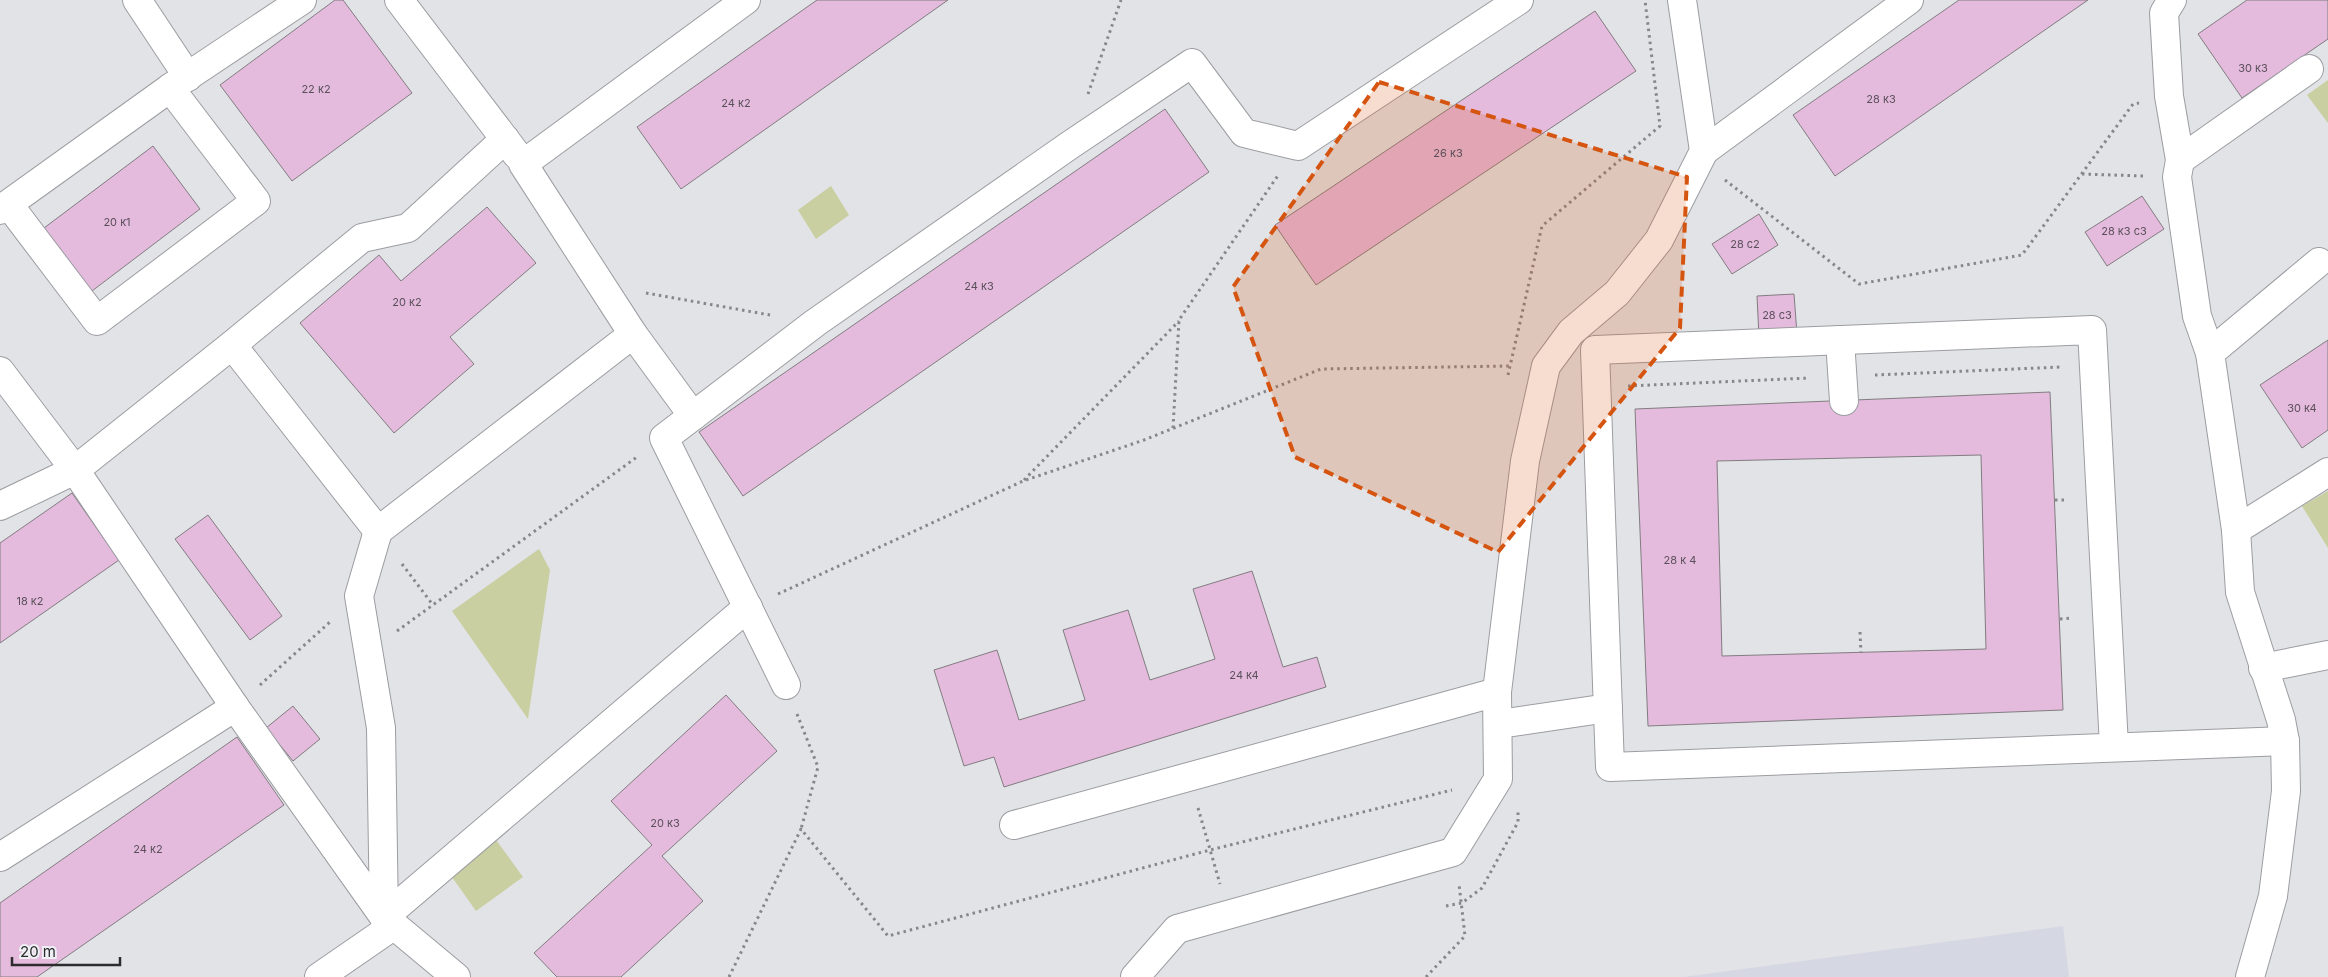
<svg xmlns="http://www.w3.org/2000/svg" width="2328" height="977" font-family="Inter,sans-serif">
<rect width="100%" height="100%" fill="#e2e3e7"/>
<!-- built -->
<polygon fill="#d5d8e2" points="2063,926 2069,977 1684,977"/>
<!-- green -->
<g fill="#c9cfa0">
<polygon points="2328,80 2328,123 2307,95"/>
<polygon points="831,186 849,215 816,239 798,210"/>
<polygon points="2328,491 2328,548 2302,506"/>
<polygon points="539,549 550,570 528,719 452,611"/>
<polygon points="494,837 523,877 476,911 447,870"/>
</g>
<!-- building -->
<g fill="#e4badd" stroke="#817d80" fill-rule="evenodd">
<polygon points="335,0 343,0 412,93 292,181 220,85"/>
<polygon points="817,0 948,0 681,189 637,127"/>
<polygon points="1959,0 2088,0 1835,176 1793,115"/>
<polygon points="2247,0 2328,0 2328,39 2242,98 2198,34"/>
<polygon points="1595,11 1636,71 1316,285 1275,225"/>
<polygon points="1165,109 1209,172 743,496 699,432"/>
<polygon points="153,146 200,209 92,291 44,228"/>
<polygon points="2142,196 2164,229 2107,266 2085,232"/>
<polygon points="487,207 536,263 450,337 474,364 394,433 300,323 379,255 401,281"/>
<polygon points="1759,214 1778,245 1732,274 1712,244"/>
<polygon points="1794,294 1797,334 1759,337 1757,296"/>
<polygon points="2328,340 2328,430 2302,448 2260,385"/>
<path d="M2050,392L2063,710L1648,726L1635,409ZM1981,455L1986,649L1722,656L1717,461Z"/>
<polygon points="72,493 119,560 0,643 0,543"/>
<polygon points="208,515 282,616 250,640 175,539"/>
<polygon points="1252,571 1283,667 1317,657 1326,687 1004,787 994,757 964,766 934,670 997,650 1019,720 1085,700 1063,630 1128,610 1150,680 1215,659 1193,589"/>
<polygon points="726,695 777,751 662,856 703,901 621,977 557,977 534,953 652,845 611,801"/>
<polygon points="293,706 320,739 293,761 266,728"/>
<polygon points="237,737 284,805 37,977 0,977 0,903"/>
</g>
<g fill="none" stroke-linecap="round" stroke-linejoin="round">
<defs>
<g id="minor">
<polyline points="137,0 188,77"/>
<polyline points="399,0 517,155"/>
<polyline points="2172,0 2164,13 2169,96 2180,160 2177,177 2197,316 2210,353 2236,530 2240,592 2281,720 2285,741 2286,791 2273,896 2250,977"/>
<polyline points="1704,151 1909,0"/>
<polyline points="2180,160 2309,69"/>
<polyline points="9,205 97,321 256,201 170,88"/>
<polyline points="0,210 170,88 302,0"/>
<polyline points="1840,340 1844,401"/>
<polyline points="232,345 378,531 633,334"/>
<polyline points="2210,353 2319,262"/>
<polyline points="0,371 75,470 235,707 384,917 456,977"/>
<polyline points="693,416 633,334 523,164 746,0"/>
<polyline points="0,506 75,470 232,345 362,238 408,228 505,139"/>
<polyline points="2236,530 2328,472"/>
<polyline points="378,531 359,596 381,728 384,917"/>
<polyline points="2263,668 2328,655"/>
<polyline points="786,685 664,438 815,323 1070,145 1192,63 1244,133 1298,146 1519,0"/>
<polyline points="1499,724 1608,708"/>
<polyline points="2114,746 2092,330 1595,350 1610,767 2285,741"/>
<polyline points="1014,825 1497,692"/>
<polyline points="0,857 235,707"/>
<polyline points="384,917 748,607"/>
<polyline points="319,977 393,926"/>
<polyline points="1135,977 1177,929 1453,852 1498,779 1497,692 1525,461 1546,366 1571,332 1617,293 1659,240 1704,151 1682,0"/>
</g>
</defs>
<!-- minor casing -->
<use href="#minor" stroke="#9c9da1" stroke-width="30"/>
<!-- path -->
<g stroke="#86878a" stroke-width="3" stroke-dasharray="2.5 4" stroke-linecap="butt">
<polyline points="1088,94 1121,0"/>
<polyline points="2082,174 2144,176"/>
<polyline points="1725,180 1859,284 2022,255 2133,104 2139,103"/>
<polyline points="646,293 770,315"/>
<polyline points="1508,375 1542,226 1660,126 1645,0"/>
<polyline points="1875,375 2061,367"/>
<polyline points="1628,386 1809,378"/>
<polyline points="1173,428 1179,320 1279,174"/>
<polyline points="1024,480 1179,321"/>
<polyline points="2055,500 2068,500"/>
<polyline points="402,564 433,605"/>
<polyline points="778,594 1023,481 1144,440 1321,369 1509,366"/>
<polyline points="2060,619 2073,618"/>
<polyline points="397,631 637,457"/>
<polyline points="1860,632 1861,653"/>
<polyline points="260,685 330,622"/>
<polyline points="797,714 818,767 801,829"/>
<polyline points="1198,808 1220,884"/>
<polyline points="1446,906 1462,903 1482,888 1518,822 1518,811"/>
<polyline points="729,977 801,829 888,936 1210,850 1452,790"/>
<polyline points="1426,977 1465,936 1459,884"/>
</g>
<!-- minor -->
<use href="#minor" stroke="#fff" stroke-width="28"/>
</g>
<!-- marked area -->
<path fill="#d5540f" fill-opacity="0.2" stroke="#d5540f" stroke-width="4" stroke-dasharray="10 6" stroke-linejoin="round" d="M1379,82L1687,177L1680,328L1498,552L1295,457L1233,287Z"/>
<g text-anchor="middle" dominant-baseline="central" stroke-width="4" stroke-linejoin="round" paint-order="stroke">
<!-- number labels -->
<g font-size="11" fill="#5a505a">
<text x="2253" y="68">30 к3</text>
<text x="316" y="89">22 к2</text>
<text x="1881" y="99">28 к3</text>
<text x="736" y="103">24 к2</text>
<text x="1448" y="153">26 к3</text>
<text x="117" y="222">20 к1</text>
<text x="2124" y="231">28 к3 с3</text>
<text x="1745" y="244">28 с2</text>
<text x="979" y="286">24 к3</text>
<text x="407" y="302">20 к2</text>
<text x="1777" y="315">28 с3</text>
<text x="2302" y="408">30 к4</text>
<text x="1680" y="560">28 к 4</text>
<text x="30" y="601">18 к2</text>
<text x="1244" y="675">24 к4</text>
<text x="665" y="823">20 к3</text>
<text x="148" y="849">24 к2</text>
</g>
</g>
<!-- scale -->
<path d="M12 957v8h108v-8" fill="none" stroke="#2c2c2e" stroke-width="2.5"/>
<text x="20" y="957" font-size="15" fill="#2c2c2e" stroke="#eff0f4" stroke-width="4" paint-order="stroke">20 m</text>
</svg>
